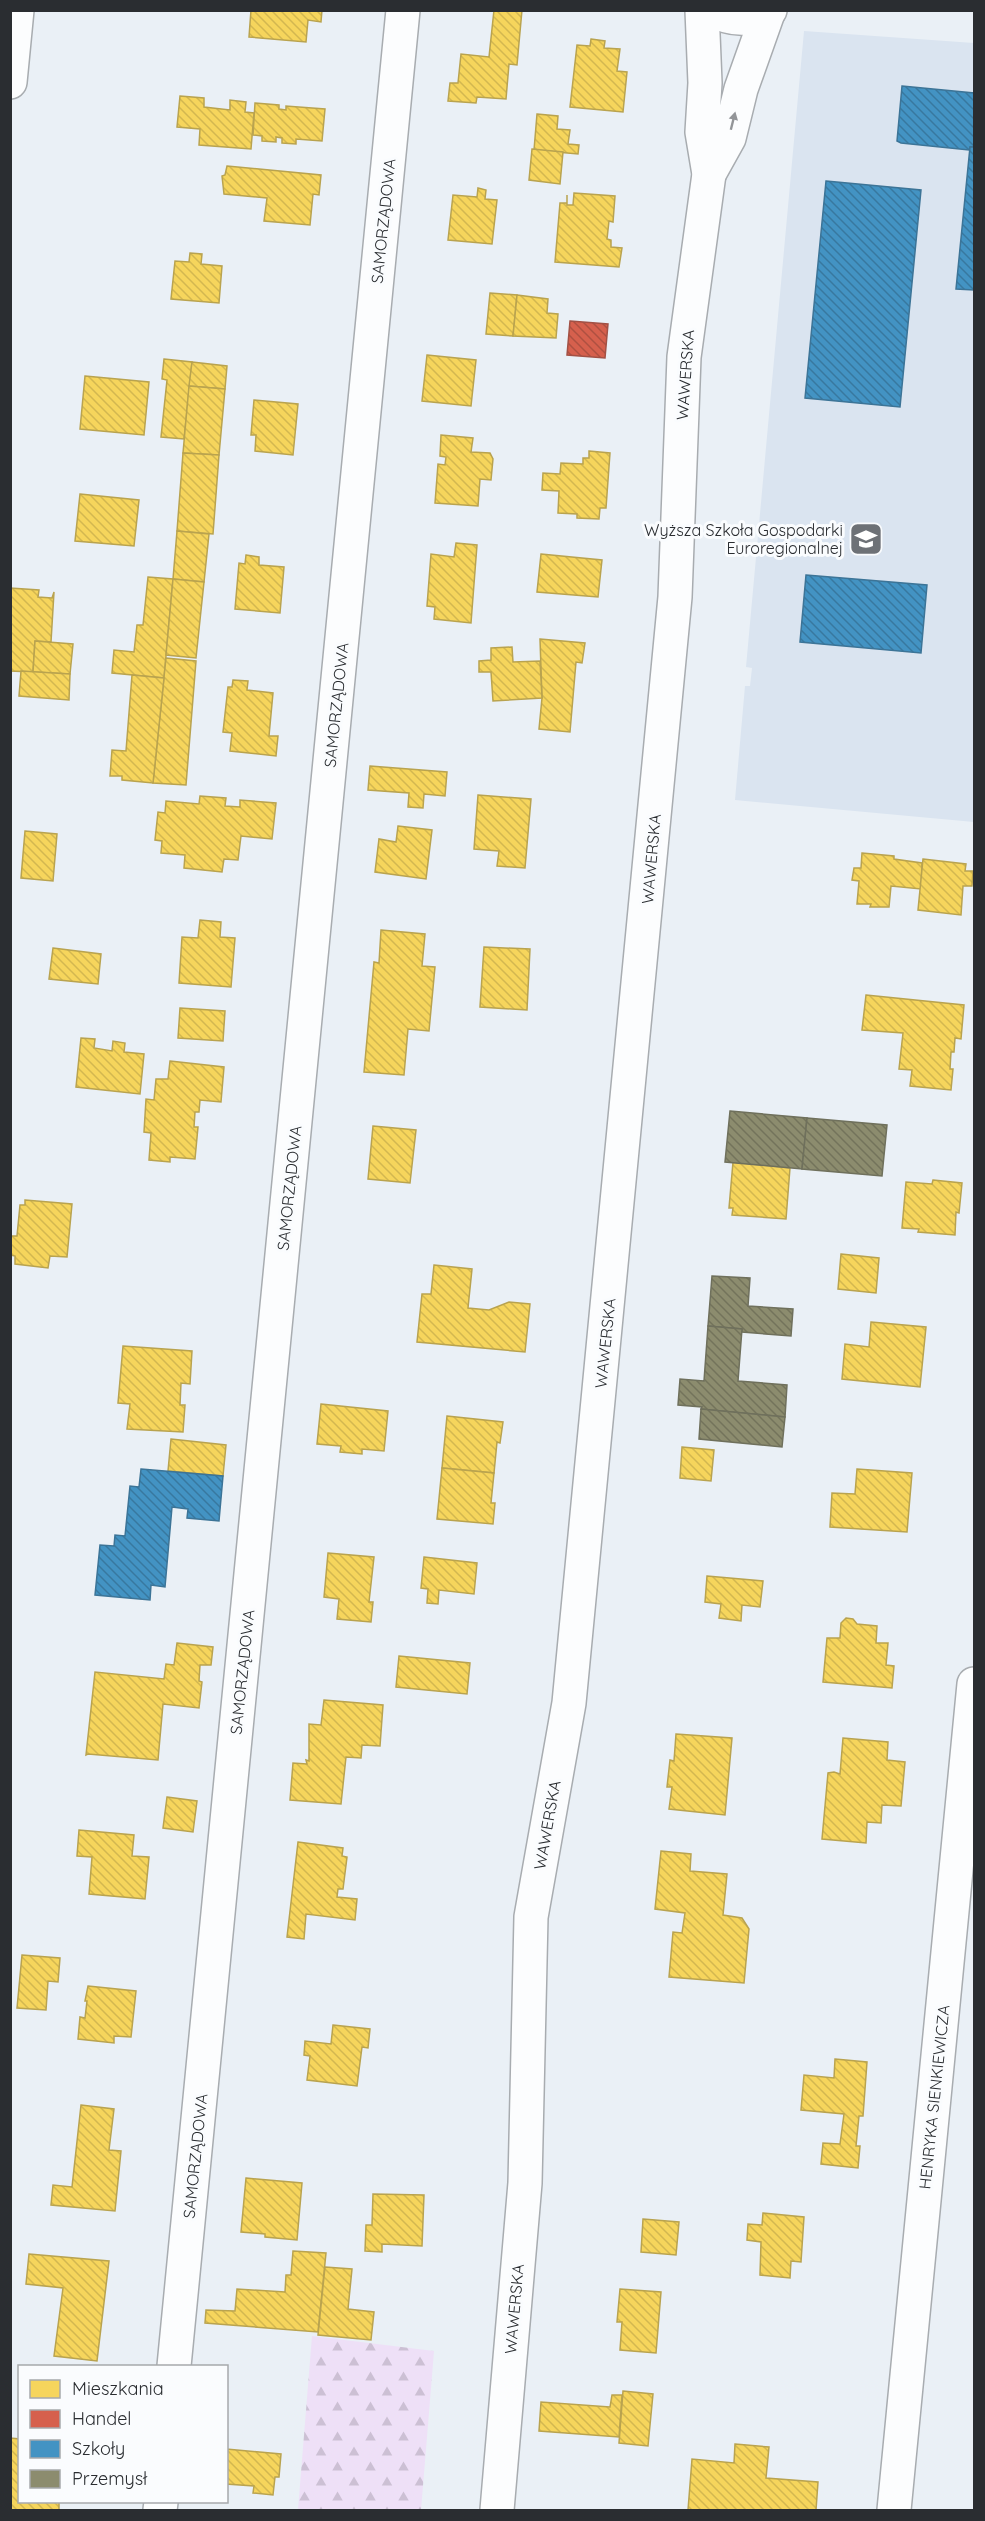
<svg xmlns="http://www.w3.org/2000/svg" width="985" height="2521" font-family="Quicksand,sans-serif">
<defs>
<pattern id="forest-firs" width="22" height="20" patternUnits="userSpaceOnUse" patternTransform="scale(1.5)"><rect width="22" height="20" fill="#eee0f7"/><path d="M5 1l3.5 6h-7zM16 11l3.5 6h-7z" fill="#ccc0d4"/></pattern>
<pattern id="homes-back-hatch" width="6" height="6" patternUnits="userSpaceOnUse" patternTransform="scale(1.5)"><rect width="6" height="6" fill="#f6d55c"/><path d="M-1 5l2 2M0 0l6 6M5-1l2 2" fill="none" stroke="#d3b750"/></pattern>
<pattern id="shops-back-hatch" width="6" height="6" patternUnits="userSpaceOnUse" patternTransform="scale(1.5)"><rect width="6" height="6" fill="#d6604d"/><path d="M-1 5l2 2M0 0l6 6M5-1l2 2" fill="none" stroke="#ae5041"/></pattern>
<pattern id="schools-back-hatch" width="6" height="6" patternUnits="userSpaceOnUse" patternTransform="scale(1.5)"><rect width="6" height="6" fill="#4393c3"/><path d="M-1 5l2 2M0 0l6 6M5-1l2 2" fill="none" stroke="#38789f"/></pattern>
<pattern id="industry-back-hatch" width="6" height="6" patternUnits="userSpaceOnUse" patternTransform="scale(1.5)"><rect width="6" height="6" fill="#8c8c6e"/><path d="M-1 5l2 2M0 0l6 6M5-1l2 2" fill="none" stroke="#73735b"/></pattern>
</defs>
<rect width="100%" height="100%" fill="#eaf0f6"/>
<!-- built -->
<polygon fill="#dae4f0" points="804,31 974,43 974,822 735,800 745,686 750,686 752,668 746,667"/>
<!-- forest -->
<polygon fill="url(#forest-firs)" points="312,2336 434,2351 421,2510 298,2510"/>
<!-- homes -->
<g fill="url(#homes-back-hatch)" stroke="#b9a34f" stroke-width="1.5">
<polygon points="251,10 322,10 321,22 308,20 306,42 249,37"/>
<polygon points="494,10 522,10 517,65 509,64 506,99 477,97 476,103 448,101 450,83 458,83 461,54 489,57"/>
<polygon points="591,39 605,41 604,48 620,49 617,71 627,72 623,112 570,107 577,45 590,46"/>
<polygon points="180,96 204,98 204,107 230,110 230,100 246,102 245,112 254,113 251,149 199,145 200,129 177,127"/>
<polygon points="255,103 279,105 279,109 286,110 286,106 325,109 322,141 296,139 296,144 282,143 282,138 276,137 276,142 262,141 262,136 253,135"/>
<polygon points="537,114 558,116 557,129 570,130 568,144 579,145 578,154 534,150"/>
<polygon points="532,149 563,152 560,184 529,180"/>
<polygon points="227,166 321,175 319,195 313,194 310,225 264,221 267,198 224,194 222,176 225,175"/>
<polygon points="478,188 486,190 485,199 497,200 492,244 448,240 453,195 477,197"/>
<polygon points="574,193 615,196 613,222 609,221 607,239 611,240 611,247 622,248 619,267 555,262 560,203 567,203 567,195 567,205 573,205"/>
<polygon points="190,253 202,254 201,264 222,266 219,303 171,299 175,261 189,262"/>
<polygon points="490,293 517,295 513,336 486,334"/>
<polygon points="517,295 548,299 547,313 558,314 556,338 513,336"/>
<polygon points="427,355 476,360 471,406 422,401"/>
<polygon points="164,359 192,362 184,439 161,437 167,380 162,379"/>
<polygon points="192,362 227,366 225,389 189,386"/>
<polygon points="85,376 149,382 144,435 80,429"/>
<polygon points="189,386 225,389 219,455 183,453"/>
<polygon points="254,400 298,404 293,455 255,451 256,435 251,435"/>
<polygon points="441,435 473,438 471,452 490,453 493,459 491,480 480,479 478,506 435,503 438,464 445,465 446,457 440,456"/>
<polygon points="589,451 610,453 606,508 600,508 599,519 577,518 577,514 558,513 559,491 542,490 543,473 560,474 561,463 583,464 583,458 589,458"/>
<polygon points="183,453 219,455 213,534 177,531"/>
<polygon points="80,494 139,500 134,546 75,541"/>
<polygon points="177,531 209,534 204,582 173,579"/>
<polygon points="456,543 477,545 471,623 434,619 435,607 427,606 431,554 454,557"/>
<polygon points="541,554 602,560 598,597 537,592"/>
<polygon points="246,555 259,557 259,565 284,567 280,613 235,609 239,563 245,564"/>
<polygon points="148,577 173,579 164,678 112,673 114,650 134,652 137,625 143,625"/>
<polygon points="173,579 204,582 196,658 166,655"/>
<polygon points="10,588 39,590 38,597 52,598 54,592 51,642 35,641 33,672 10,671"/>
<polygon points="540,639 585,643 582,663 576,662 570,732 539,729 542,698"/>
<polygon points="35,641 73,644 70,674 33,672"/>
<polygon points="512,647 513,662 540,661 542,698 493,701 491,672 479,672 479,661 491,660 491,648"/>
<polygon points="166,658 196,661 186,785 153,783"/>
<polygon points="21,671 70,674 69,700 19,696"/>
<polygon points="132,675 164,678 153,783 122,780 122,776 110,776 112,750 126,751"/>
<polygon points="233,680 248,681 247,690 273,693 269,736 278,736 276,756 230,751 232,733 223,732 228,687 232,687"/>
<polygon points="370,766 447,772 445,796 424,794 423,808 408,807 409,793 368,790"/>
<polygon points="478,795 531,799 525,868 497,866 499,851 474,849"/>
<polygon points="200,796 226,798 225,806 240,807 240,800 276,803 272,839 241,836 238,860 224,859 222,872 184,868 185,855 161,853 162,841 155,840 158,812 165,813 166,801 199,804"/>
<polygon points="398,826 432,830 426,879 375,872 379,839 396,842"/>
<polygon points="25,831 57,834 53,881 21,878"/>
<polygon points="862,853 894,856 894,859 922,863 921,889 891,886 889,907 870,907 871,904 857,904 859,881 852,880 854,868 861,868"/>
<polygon points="923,859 966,864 965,871 973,871 972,886 963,886 961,915 918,910"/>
<polygon points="200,920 221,922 220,937 235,938 231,987 179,983 182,937 198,938"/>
<polygon points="381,930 425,934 422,966 435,967 429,1031 408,1029 404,1075 364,1072 374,962 379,963"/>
<polygon points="484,947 530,949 527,1010 480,1007"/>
<polygon points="53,948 101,954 98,984 49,979"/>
<polygon points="866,995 964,1005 961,1039 955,1038 954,1052 951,1052 950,1069 953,1069 951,1090 910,1086 912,1070 899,1069 903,1033 862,1030"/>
<polygon points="180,1008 225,1011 223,1041 178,1038"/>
<polygon points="81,1038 95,1039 94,1048 112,1051 113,1041 125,1043 124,1052 144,1054 140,1094 76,1087"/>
<polygon points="170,1061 224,1067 221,1102 200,1100 199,1112 195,1112 194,1127 198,1127 195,1159 170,1157 170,1162 149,1160 151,1133 144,1132 146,1099 154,1100 156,1079 168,1079"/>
<polygon points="373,1126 416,1130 410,1183 368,1179"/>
<polygon points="733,1162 790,1168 786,1219 732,1215 733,1208 729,1208"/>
<polygon points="933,1180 962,1183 959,1213 956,1212 955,1235 918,1232 919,1229 902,1228 906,1182 932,1184"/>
<polygon points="25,1200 72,1204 67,1257 50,1256 48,1268 15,1264 15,1256 10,1255 10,1236 17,1236 20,1205 25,1205"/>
<polygon points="841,1254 879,1258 876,1293 838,1289"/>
<polygon points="434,1265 472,1269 468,1308 489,1310 509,1302 530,1304 525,1352 417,1342 422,1294 431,1294"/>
<polygon points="871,1322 926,1327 920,1387 842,1379 845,1344 869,1347"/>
<polygon points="123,1346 192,1351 190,1384 181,1383 180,1405 185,1405 183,1432 127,1429 130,1404 118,1403"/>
<polygon points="321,1404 388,1411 384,1451 362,1449 362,1454 340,1452 341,1446 317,1444"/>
<polygon points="447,1416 503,1422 500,1443 497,1442 494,1473 442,1468"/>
<polygon points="171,1439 226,1445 223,1476 168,1471"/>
<polygon points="682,1447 714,1450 711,1481 680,1478"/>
<polygon points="442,1468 494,1473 491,1503 495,1503 493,1524 437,1519"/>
<polygon points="857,1469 912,1473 907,1532 830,1527 832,1493 855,1494"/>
<polygon points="328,1553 374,1557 369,1602 373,1602 371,1622 337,1619 339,1599 324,1597"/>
<polygon points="424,1557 477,1563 474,1594 439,1590 438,1604 427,1603 428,1589 421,1588"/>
<polygon points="707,1576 763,1581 760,1607 742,1605 741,1621 719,1618 721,1604 705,1602"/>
<polygon points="846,1618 853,1619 857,1624 877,1626 876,1643 888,1643 886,1665 894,1666 892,1688 823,1682 827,1638 840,1638 841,1623"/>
<polygon points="177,1643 213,1647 211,1665 200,1665 199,1681 202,1682 199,1708 163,1704 158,1760 88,1754 86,1755 95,1672 164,1679 166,1664 174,1665"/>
<polygon points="399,1656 470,1663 467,1694 396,1687"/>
<polygon points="324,1700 383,1705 380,1746 362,1745 361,1758 346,1757 341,1804 290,1800 293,1763 307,1764 306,1760 309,1761 309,1724 321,1725"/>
<polygon points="676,1734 732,1738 725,1815 669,1809 672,1787 667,1787 670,1760 674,1761"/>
<polygon points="843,1738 888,1742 887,1760 905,1762 901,1806 882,1805 881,1823 867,1822 866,1843 822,1839 828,1773 834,1772 840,1774"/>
<polygon points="167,1797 197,1801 193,1832 163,1828"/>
<polygon points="79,1830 134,1835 132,1856 149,1857 145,1899 89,1894 92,1857 77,1856"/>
<polygon points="298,1842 343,1848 342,1856 347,1857 343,1889 338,1889 337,1897 357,1899 355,1920 306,1914 304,1939 287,1937"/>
<polygon points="661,1851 691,1854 690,1871 727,1874 723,1915 742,1918 749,1929 744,1983 669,1977 673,1932 682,1933 685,1913 655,1909"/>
<polygon points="22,1955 60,1958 58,1982 48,1981 46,2010 17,2008"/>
<polygon points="88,1986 136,1991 131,2037 114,2036 114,2043 78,2039 80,2017 85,2018 87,2001 85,2001"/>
<polygon points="333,2025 370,2029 368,2048 362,2047 357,2086 307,2080 310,2056 304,2055 305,2041 331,2044"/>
<polygon points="835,2059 867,2062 863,2116 859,2116 856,2146 860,2146 858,2168 821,2164 823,2143 840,2144 844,2114 801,2110 804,2075 834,2078"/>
<polygon points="81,2105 114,2109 109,2150 121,2151 115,2211 51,2205 53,2185 72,2187"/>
<polygon points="246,2178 302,2183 297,2240 265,2237 265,2234 241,2232"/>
<polygon points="373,2194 424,2195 422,2246 382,2244 382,2252 365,2251 366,2225 372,2225"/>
<polygon points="763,2213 804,2217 801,2262 791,2261 790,2278 760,2275 761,2242 747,2240 748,2224 762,2225"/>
<polygon points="643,2219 679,2222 676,2255 641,2252"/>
<polygon points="293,2251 326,2253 318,2332 205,2323 206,2310 235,2311 237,2289 285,2292 286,2275 291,2275"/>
<polygon points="29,2254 109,2261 97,2361 54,2356 63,2288 26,2284"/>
<polygon points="325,2267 352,2269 348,2309 374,2312 371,2340 318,2335"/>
<polygon points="620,2289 661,2292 656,2353 620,2350 622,2322 617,2322"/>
<polygon points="623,2391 653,2394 648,2446 619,2443"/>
<polygon points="612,2395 622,2395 619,2437 539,2431 541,2402 610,2407"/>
<polygon points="10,2438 20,2439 20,2502 59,2502 59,2510 10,2510"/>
<polygon points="735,2444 769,2447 766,2478 818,2482 816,2510 688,2510 692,2459 734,2463"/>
<polygon points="226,2449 281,2454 279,2477 275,2477 273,2495 253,2493 254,2486 226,2484"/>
</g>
<!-- shops -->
<polygon fill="url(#shops-back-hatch)" stroke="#a25145" stroke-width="1.5" points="570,321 608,324 605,358 567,355"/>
<!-- schools -->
<g fill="url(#schools-back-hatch)" stroke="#3c7497" stroke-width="1.5">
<polygon points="902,86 974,93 974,147 970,147 969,150 901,143 897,141"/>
<polygon points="970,147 974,147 974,290 956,289"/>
<polygon points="826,181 921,190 900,407 805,398"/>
<polygon points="806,575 927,585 921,653 800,642"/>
<polygon points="141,1469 223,1476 219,1521 187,1518 188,1509 172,1507 165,1587 151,1585 150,1600 95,1595 100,1545 114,1546 115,1535 125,1536 130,1486 139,1487"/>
</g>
<!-- industry -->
<g fill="url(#industry-back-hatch)" stroke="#6f705c" stroke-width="1.5">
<polygon points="730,1111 807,1118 802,1169 725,1162"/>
<polygon points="807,1118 887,1125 882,1176 802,1169"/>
<polygon points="712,1276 750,1278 748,1306 793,1309 791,1336 742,1332 742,1329 708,1326"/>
<polygon points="708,1326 742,1329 738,1381 787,1385 785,1417 701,1409 702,1407 678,1405 680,1379 704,1381"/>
<polygon points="701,1409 785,1417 782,1447 699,1439"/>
</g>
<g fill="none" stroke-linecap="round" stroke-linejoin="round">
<defs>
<g id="minor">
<polyline points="10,82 17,10"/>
<polyline points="174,2366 403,10"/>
<polyline points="160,2510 161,2502"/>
<polyline points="894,2510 974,1684"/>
</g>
<g id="tertiary">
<path d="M713,10C730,21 753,21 770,10"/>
<polyline points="709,174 729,138 741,89 768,13"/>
<polyline points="497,2510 525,2183 531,1917 569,1703 675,597 684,357 709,174 702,132 705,83 702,10"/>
</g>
</defs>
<!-- minor casing -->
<use href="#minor" stroke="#a8acb0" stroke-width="36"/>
<!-- tertiary casing -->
<use href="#tertiary" stroke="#a8acb0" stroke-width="36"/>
<!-- minor -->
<use href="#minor" stroke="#fcfdfe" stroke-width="33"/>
<!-- tertiary -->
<use href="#tertiary" stroke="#fcfdfe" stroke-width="33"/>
</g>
<!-- one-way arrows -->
<defs><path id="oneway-solid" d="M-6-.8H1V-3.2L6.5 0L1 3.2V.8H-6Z" transform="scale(1.5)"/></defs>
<use fill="#939598" href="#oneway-solid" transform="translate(733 121) rotate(-76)"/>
<!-- icons -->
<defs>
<symbol id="university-square" viewBox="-11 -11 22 22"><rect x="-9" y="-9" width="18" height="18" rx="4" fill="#6d7176" stroke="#fafcfe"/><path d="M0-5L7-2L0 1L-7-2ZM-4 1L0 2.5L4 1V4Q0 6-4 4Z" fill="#fff"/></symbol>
</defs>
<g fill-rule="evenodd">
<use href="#university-square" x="847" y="520" width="38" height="38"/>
</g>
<g text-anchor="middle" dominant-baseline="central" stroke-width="6" stroke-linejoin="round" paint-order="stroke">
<!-- street labels -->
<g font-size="16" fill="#2a2d31" stroke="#fafcfe">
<text transform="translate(383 221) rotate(-84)">SAMORZĄDOWA</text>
<text transform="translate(685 375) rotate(-86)">WAWERSKA</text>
<text transform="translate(336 705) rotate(-84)">SAMORZĄDOWA</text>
<text transform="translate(651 859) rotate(-85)">WAWERSKA</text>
<text transform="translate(289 1188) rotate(-84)">SAMORZĄDOWA</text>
<text transform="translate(605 1343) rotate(-84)">WAWERSKA</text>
<text transform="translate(242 1672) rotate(-84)">SAMORZĄDOWA</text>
<text transform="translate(547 1825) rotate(-80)">WAWERSKA</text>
<text transform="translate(934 2097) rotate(-84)">HENRYKA SIENKIEWICZA</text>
<text transform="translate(195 2156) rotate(-84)">SAMORZĄDOWA</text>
<text transform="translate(514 2309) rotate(-85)">WAWERSKA</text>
</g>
<!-- poi labels -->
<g font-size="16" fill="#2a2d31" stroke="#fafcfe" text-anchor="end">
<text x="843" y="530">Wyższa Szkoła Gospodarki<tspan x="843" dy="18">Euroregionalnej</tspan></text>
</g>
</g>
<!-- border -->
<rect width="985" height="2521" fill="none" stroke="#2a2d31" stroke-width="24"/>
<!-- legend -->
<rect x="18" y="2365" width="210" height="138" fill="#fafcfe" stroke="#a7a9ac" stroke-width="1.5"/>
<rect x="30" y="2380" width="30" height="18" fill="#f6d55c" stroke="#a7a9ac" stroke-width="1.5"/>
<text x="72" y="2395" font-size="18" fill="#2a2d31">Mieszkania</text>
<rect x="30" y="2410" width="30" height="18" fill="#d6604d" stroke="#a7a9ac" stroke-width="1.5"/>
<text x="72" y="2425" font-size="18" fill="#2a2d31">Handel</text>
<rect x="30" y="2440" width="30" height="18" fill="#4393c3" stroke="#a7a9ac" stroke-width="1.5"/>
<text x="72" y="2455" font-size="18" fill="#2a2d31">Szkoły</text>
<rect x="30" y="2470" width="30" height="18" fill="#8c8c6e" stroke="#a7a9ac" stroke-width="1.5"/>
<text x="72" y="2485" font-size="18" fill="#2a2d31">Przemysł</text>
</svg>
